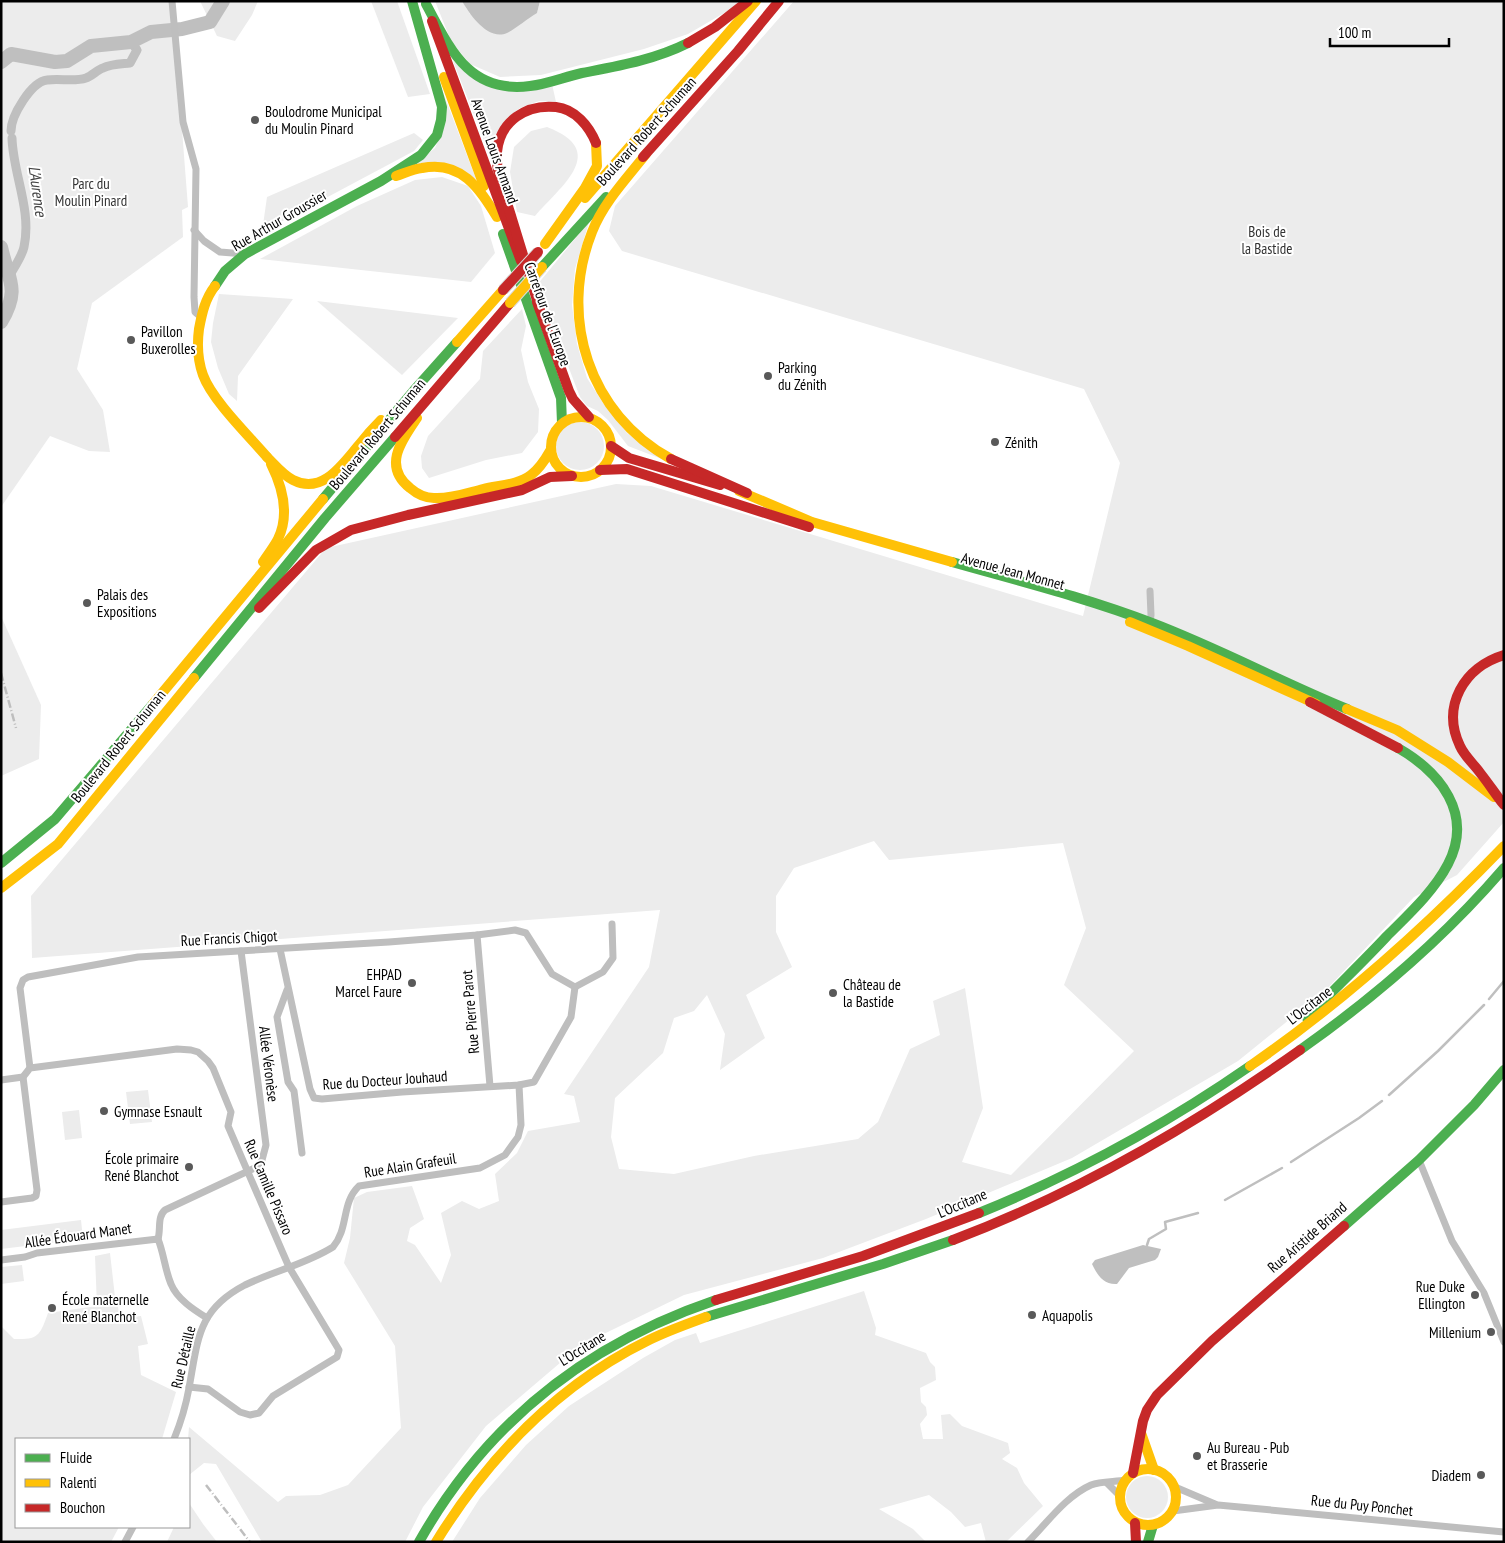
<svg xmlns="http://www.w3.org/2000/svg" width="1505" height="1543" font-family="'PT Sans Narrow',sans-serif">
<rect width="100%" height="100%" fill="#fff"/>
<!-- green -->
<g fill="#ececec" fill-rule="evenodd">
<polygon points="1,1 172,1 188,207 182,210 183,237 92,303 77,369 103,410 110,452 89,451 50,436 1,507"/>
<polygon points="200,1 258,1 252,15 235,41 217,36"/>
<polygon points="371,1 397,1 430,94 408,97"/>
<polygon points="435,1 462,1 470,14 537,13 540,1 739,1 731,9 688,34 644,49 541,75 500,77 470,64 451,41"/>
<path d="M794,1H1504V822L1457,875L1414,897L1326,990L1238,1061L1072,1158L926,1219L823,1258L684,1295L581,1345L486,1426L423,1507L405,1542H262L216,1464L204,1463L189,1475L188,1439L189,1427L278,1502L286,1496L320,1495L348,1485L401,1428L395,1346L344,1263L350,1238L354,1198L367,1192L412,1186L424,1219L410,1228L407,1241L415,1245L441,1283L451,1255L441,1213L462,1201L479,1209L499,1201L495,1174L517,1153L528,1131L580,1122L574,1096L564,1094L649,967L660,910L32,958L31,896L326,548L616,484L651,486L1083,616L1120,463L1084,389L622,251L609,231L615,206ZM874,841L889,860L1063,843L1086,928L1064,985L1134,1051L1011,1175L962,1162L983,1108L965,988L933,1001L940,1035L910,1049L878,1122L858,1139L754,1156L674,1174L619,1169L611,1137L615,1098L663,1053L674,1018L694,1011L707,995L725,1034L720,1070L765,1038L746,995L792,967L776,932V896L794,868Z"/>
<polygon points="453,61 481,82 552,84 556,102 539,101 520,108 507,118 499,129 492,161"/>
<polygon points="441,87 476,179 416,164 435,148 443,129"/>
<path d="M547,127C610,151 561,186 535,216L517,212L510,172L514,147L531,131Z"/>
<polygon points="414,133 423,140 414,151 262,232 267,197"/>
<polygon points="442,177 468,186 481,206 495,253 471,282 260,259 357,206 415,180"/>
<polygon points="589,222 575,269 572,305 577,344 587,378 603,403 627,433 667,461 628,446 608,420 598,411 587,406 580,397 537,285"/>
<polygon points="219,294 293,299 238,376 237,401 229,394 218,368 211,342 213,323"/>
<polygon points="317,301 458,318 402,375"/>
<polygon points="522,309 526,326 521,350 528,382 539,409 538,432 522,453 486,460 429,478 422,468 421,456 428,436 480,379 483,351"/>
<circle cx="580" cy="446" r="24"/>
<polygon points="1,616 41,705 39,759 1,776"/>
<polygon points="148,1090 152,1122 130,1124 126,1092"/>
<polygon points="79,1110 82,1138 65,1140 62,1112"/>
<polygon points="81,1220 83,1239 1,1249 1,1230"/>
<path d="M110,1253L115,1297L121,1318L141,1316L148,1344L138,1346L141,1375L176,1392L162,1439H16V1527H119L111,1542H1V1326L14,1339C39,1340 40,1335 48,1313L97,1306L95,1256Z"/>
<polygon points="22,1265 24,1281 1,1284 1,1267"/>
<polygon points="864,1291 876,1328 875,1335 926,1353 930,1362 935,1367 936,1380 920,1388 921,1402 926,1407 927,1415 920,1424 923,1439 943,1439 941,1415 950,1414 962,1426 1008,1443 1010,1453 1002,1459 1017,1468 1024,1483 1043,1506 1006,1542 986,1542 981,1523 965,1527 951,1512 929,1495 879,1509 913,1529 926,1542 452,1542 480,1498 526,1445 569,1406 643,1358 675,1340 696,1333 700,1343"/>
<circle cx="1147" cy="1497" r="21"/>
<polygon points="189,1503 203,1524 217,1542 167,1542 174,1527 189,1527"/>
</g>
<!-- water -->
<g fill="#bfbfbf">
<path d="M462,1H540L537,13C527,19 517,28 507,33C488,41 470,15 462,1Z"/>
<path d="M1143,1245L1161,1249L1158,1257L1155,1260L1129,1268L1117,1284C1104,1285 1097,1275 1092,1264L1095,1260Z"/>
</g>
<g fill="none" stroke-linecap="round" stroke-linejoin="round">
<!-- stream -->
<g stroke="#bfbfbf" stroke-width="2.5">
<polyline points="1489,999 1504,981"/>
<polyline points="1389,1095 1438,1051 1484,1005"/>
<polyline points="1291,1162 1359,1118 1382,1101"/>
<polyline points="1225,1200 1282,1168"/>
<polyline points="1147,1245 1149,1239 1166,1229 1165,1222 1198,1213"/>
</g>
<!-- canal -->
<g stroke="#bfbfbf" stroke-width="9">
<path d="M11,131C11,116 31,82 47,80C60,78 74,82 86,78C92,76 97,70 103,68C111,64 121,64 130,63L137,50L131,42"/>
<path d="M10,275C15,266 22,256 24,247C32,210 13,174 12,138"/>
</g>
<!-- river -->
<g stroke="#bfbfbf" stroke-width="14">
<polyline points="1,62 11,54 55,62 67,61 91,46 131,42 151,32 182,29 210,22 223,1"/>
<path d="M1,247C8,280 21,288 1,322"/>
</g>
<!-- street -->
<g stroke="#bebebe" stroke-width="7">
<polyline points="172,1 183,122 196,169 194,297 195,312 201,317"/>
<polyline points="194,230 204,241 220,252 245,254"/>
<polyline points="1150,622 1151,615 1150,591"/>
<polyline points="477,935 490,1086"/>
<polyline points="280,949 310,1089 314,1098 322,1099 402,1092 519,1085 534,1082 571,1017 575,987"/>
<polyline points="287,990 277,1017 288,1082 294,1091 302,1153"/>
<polyline points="30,1068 20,988 23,980 28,977 138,957 389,942 477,935 515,930 526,933 552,974 575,987 603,972 613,958 612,924"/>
<polyline points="1,1080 23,1077 30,1068 177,1049 191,1050 198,1052 208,1061 213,1068 231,1112 228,1126 282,1251 289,1267 339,1350 337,1357 273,1396 259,1413 250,1415 240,1412 208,1389 189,1387"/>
<polyline points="1419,1160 1452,1241 1484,1293 1504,1342"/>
<polyline points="1,1202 32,1198 36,1196 37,1190 23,1077"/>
<path d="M158,1239C161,1229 157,1217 165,1210L257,1167L262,1160L266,1145L241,951"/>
<path d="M1,1260L25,1257L37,1253L158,1239C164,1254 165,1270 171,1284C177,1299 194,1310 207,1318"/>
<path d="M174,1439C181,1422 186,1405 189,1388C198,1340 197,1310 245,1285C274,1271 306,1264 333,1247C349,1228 341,1203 359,1186L480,1168L505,1155L518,1137L521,1125L519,1085"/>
<polyline points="1107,1483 1119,1495"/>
<polyline points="1175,1487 1215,1504"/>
<polyline points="1173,1511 1218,1505 1504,1532"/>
<polyline points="125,1542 133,1527"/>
<path d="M1028,1542C1047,1523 1066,1496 1091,1485C1101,1481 1115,1482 1126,1480"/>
</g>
<!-- fast -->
<g stroke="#4caf50" stroke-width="10">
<path d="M426,4C450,49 469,94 530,86C548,84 564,77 582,73C618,66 654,60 688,43"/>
<polyline points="503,234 561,398 562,423"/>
<polyline points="542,267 606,197"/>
<polyline points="215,286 225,271 245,254 381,181 421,155 437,135 441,120 442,107 412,1"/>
<polyline points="323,499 416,388 457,342"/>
<path d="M952,562C1019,581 1087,598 1152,623C1218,648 1281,682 1347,709"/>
<polyline points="194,678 325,518 395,437"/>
<polyline points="1,863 55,819 153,704"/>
<path d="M1307,1018C1333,990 1361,964 1387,936C1409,914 1434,891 1448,864C1474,814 1440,772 1398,748"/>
<path d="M1300,1050C1375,997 1444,938 1504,868"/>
<path d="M979,1213C1075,1174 1165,1125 1250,1066"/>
<polyline points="1344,1226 1419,1160 1474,1105 1504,1070"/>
<polyline points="706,1317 883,1264 953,1240"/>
<path d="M419,1542C486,1423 586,1344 716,1300"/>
<polyline points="1148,1542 1153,1525"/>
</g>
<!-- slow -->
<g stroke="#ffc107" stroke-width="10">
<polyline points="444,77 484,186"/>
<path d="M646,154C627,178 603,203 592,232C558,318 589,414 671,459"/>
<path d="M396,176C405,173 413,169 422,168C461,160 479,188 497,217"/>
<polyline points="585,198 756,1"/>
<polyline points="545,244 585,188 597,166 596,143"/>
<path d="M215,286C205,299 202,313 199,329C197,344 198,361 203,375C212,400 249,436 267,457"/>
<polyline points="457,342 503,290"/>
<circle cx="581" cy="447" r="30"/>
<path d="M417,418C402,440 382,466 410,488C417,494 425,498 434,498C451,499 467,493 483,489C499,485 518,485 531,475C539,469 545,460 550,451"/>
<path d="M267,457C275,465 283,475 293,480C322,495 342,465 358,446C365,437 373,428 381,420"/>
<polyline points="739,491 812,522 952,562"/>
<path d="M263,562C268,554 274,547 278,539C290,514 283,488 271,464"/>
<polyline points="1130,622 1188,646 1316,704"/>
<polyline points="153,704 323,499"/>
<polyline points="1347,709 1397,730 1448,762 1494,797"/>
<polyline points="1,888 58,844 194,678"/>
<path d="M1250,1066C1343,1002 1426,927 1504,846"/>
<polyline points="1141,1433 1154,1470"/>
<circle cx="1148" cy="1497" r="28"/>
<path d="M436,1542C489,1456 557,1385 649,1340C667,1331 687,1324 706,1317"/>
</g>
<!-- jam -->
<g stroke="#c62828" stroke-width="10">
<polyline points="432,21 521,261"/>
<polyline points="688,43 715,27 748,1"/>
<polyline points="643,157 738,51 779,1"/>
<polyline points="537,302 569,391 573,399 589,417"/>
<path d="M540,310C531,280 521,249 512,219C506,198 495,174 497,152C500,121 526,104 556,107C575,109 589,126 596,143"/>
<polyline points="395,437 510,303"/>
<polyline points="611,446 629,458 720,485"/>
<polyline points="671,459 747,493"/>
<polyline points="600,470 627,469 809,527"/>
<polyline points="259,608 316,550 351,530 408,515 522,490 550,477 572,476"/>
<path d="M1504,655C1464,667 1441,706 1460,746C1465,757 1474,764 1481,774C1489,784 1496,795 1504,805"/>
<polyline points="1310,702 1398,748"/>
<path d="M953,1240C1077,1193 1191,1127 1300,1050"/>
<polyline points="716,1300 863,1256 979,1213"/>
<polyline points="1133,1473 1143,1421 1147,1410 1157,1395 1212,1341 1344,1226"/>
<polyline points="1135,1523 1136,1542"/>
</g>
<!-- rail -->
<g stroke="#bebebe" stroke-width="2.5" stroke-dasharray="8 2.5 1 2.5" stroke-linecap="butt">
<polyline points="1,673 16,728"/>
<polyline points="206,1485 250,1542"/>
</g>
<defs>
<polyline id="slow-bridge" points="510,303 542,267"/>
<polyline id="jam-bridge" points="503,290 538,252"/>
</defs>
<!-- slow-bridge casing -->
<use href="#slow-bridge" stroke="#dbdbdb" stroke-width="12" stroke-linecap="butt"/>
<!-- jam-bridge casing -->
<use href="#jam-bridge" stroke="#dbdbdb" stroke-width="12" stroke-linecap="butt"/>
<!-- slow-bridge -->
<use href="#slow-bridge" stroke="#ffc107" stroke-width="10"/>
<!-- jam-bridge -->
<use href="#jam-bridge" stroke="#c62828" stroke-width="10"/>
</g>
<!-- markers -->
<g fill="#595959" stroke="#fff" stroke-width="2">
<circle cx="255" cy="120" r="5"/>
<circle cx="131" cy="340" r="5"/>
<circle cx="768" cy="376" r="5"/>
<circle cx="995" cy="442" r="5"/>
<circle cx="87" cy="603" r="5"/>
<circle cx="412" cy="983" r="5"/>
<circle cx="833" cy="993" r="5"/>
<circle cx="104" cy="1111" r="5"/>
<circle cx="189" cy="1167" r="5"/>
<circle cx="1475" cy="1295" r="5"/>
<circle cx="52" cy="1308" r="5"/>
<circle cx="1032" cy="1315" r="5"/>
<circle cx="1491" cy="1332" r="5"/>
<circle cx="1197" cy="1456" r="5"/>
<circle cx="1481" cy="1475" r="5"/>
</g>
<g text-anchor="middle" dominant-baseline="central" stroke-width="4" stroke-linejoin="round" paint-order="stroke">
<!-- poi labels -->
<g font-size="15" fill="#000" stroke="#fff" text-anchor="start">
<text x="265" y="111">Boulodrome Municipal<tspan x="265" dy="17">du Moulin Pinard</tspan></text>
<text x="141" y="331">Pavillon<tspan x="141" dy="17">Buxerolles</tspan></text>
<text x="778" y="367">Parking<tspan x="778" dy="17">du Zénith</tspan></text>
<text x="1005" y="442">Zénith</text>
<text x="97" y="594">Palais des<tspan x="97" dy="17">Expositions</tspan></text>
<text x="402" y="974" text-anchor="end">EHPAD<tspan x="402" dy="17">Marcel Faure</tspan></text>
<text x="843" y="984">Château de<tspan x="843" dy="17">la Bastide</tspan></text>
<text x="114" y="1111">Gymnase Esnault</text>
<text x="179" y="1158" text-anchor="end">École primaire<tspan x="179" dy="17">René Blanchot</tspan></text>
<text x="1465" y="1286" text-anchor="end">Rue Duke<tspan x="1465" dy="17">Ellington</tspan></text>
<text x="62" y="1299">École maternelle<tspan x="62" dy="17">René Blanchot</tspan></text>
<text x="1042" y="1315">Aquapolis</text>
<text x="1481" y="1332" text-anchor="end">Millenium</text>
<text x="1207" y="1447">Au Bureau - Pub<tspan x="1207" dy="17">et Brasserie</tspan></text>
<text x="1471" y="1475" text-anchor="end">Diadem</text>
</g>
<!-- street labels -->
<g font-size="15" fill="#000" stroke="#fff">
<text transform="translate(646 131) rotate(-48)">Boulevard Robert Schuman</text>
<text transform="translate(495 151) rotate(70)">Avenue Louis Armand</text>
<text transform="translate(279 220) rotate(-30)">Rue Arthur Groussier</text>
<text transform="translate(548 314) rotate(70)">Carrefour de l'Europe</text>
<text transform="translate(377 434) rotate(-50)">Boulevard Robert Schuman</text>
<text transform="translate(1013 571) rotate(15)">Avenue Jean Monnet</text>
<text transform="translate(118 746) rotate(-51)">Boulevard Robert Schuman</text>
<text transform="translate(229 938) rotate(-3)">Rue Francis Chigot</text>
<text transform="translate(1309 1005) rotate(-38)">L'Occitane</text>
<text transform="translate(470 1012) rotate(-95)">Rue Pierre Parot</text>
<text transform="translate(269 1064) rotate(83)">Allée Véronèse</text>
<text transform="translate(385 1080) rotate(-4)">Rue du Docteur Jouhaud</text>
<text transform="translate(410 1165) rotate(-9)">Rue Alain Grafeuil</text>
<text transform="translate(269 1187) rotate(67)">Rue Camille Pissaro</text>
<text transform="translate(962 1203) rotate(-23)">L'Occitane</text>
<text transform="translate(78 1235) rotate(-8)">Allée Édouard Manet</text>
<text transform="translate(1307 1237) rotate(-41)">Rue Aristide Briand</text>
<text transform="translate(582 1348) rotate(-32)">L'Occitane</text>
<text transform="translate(183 1357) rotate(-77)">Rue Détaille</text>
<text transform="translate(1362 1505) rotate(6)">Rue du Puy Ponchet</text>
</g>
<!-- park labels -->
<g font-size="15" fill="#333" stroke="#fff">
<text x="91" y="183">Parc du<tspan x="91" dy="17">Moulin Pinard</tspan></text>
<text x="1267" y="231">Bois de<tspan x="1267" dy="17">la Bastide</tspan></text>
</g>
<!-- water labels -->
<g font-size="16" font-style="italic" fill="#444" stroke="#fff">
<text transform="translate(38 191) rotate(82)">L'Aurence</text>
</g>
</g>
<!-- border -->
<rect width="1505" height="1543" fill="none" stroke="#000000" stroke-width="5"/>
<!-- legend -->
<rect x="15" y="1438" width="175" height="90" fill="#ffffff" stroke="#999999"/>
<rect x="25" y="1454" width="25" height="8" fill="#4caf50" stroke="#999999"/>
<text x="60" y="1463" font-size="15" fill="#000000">Fluide</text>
<rect x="25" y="1479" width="25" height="8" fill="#ffc107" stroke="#999999"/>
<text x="60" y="1488" font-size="15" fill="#000000">Ralenti</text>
<rect x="25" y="1504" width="25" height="8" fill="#c62828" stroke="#999999"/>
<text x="60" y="1513" font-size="15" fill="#000000">Bouchon</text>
<!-- scale -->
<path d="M1330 38v8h119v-8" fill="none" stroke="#000000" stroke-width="2.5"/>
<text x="1338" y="38" font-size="15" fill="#000000" stroke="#ffffff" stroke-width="4" paint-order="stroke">100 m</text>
</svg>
